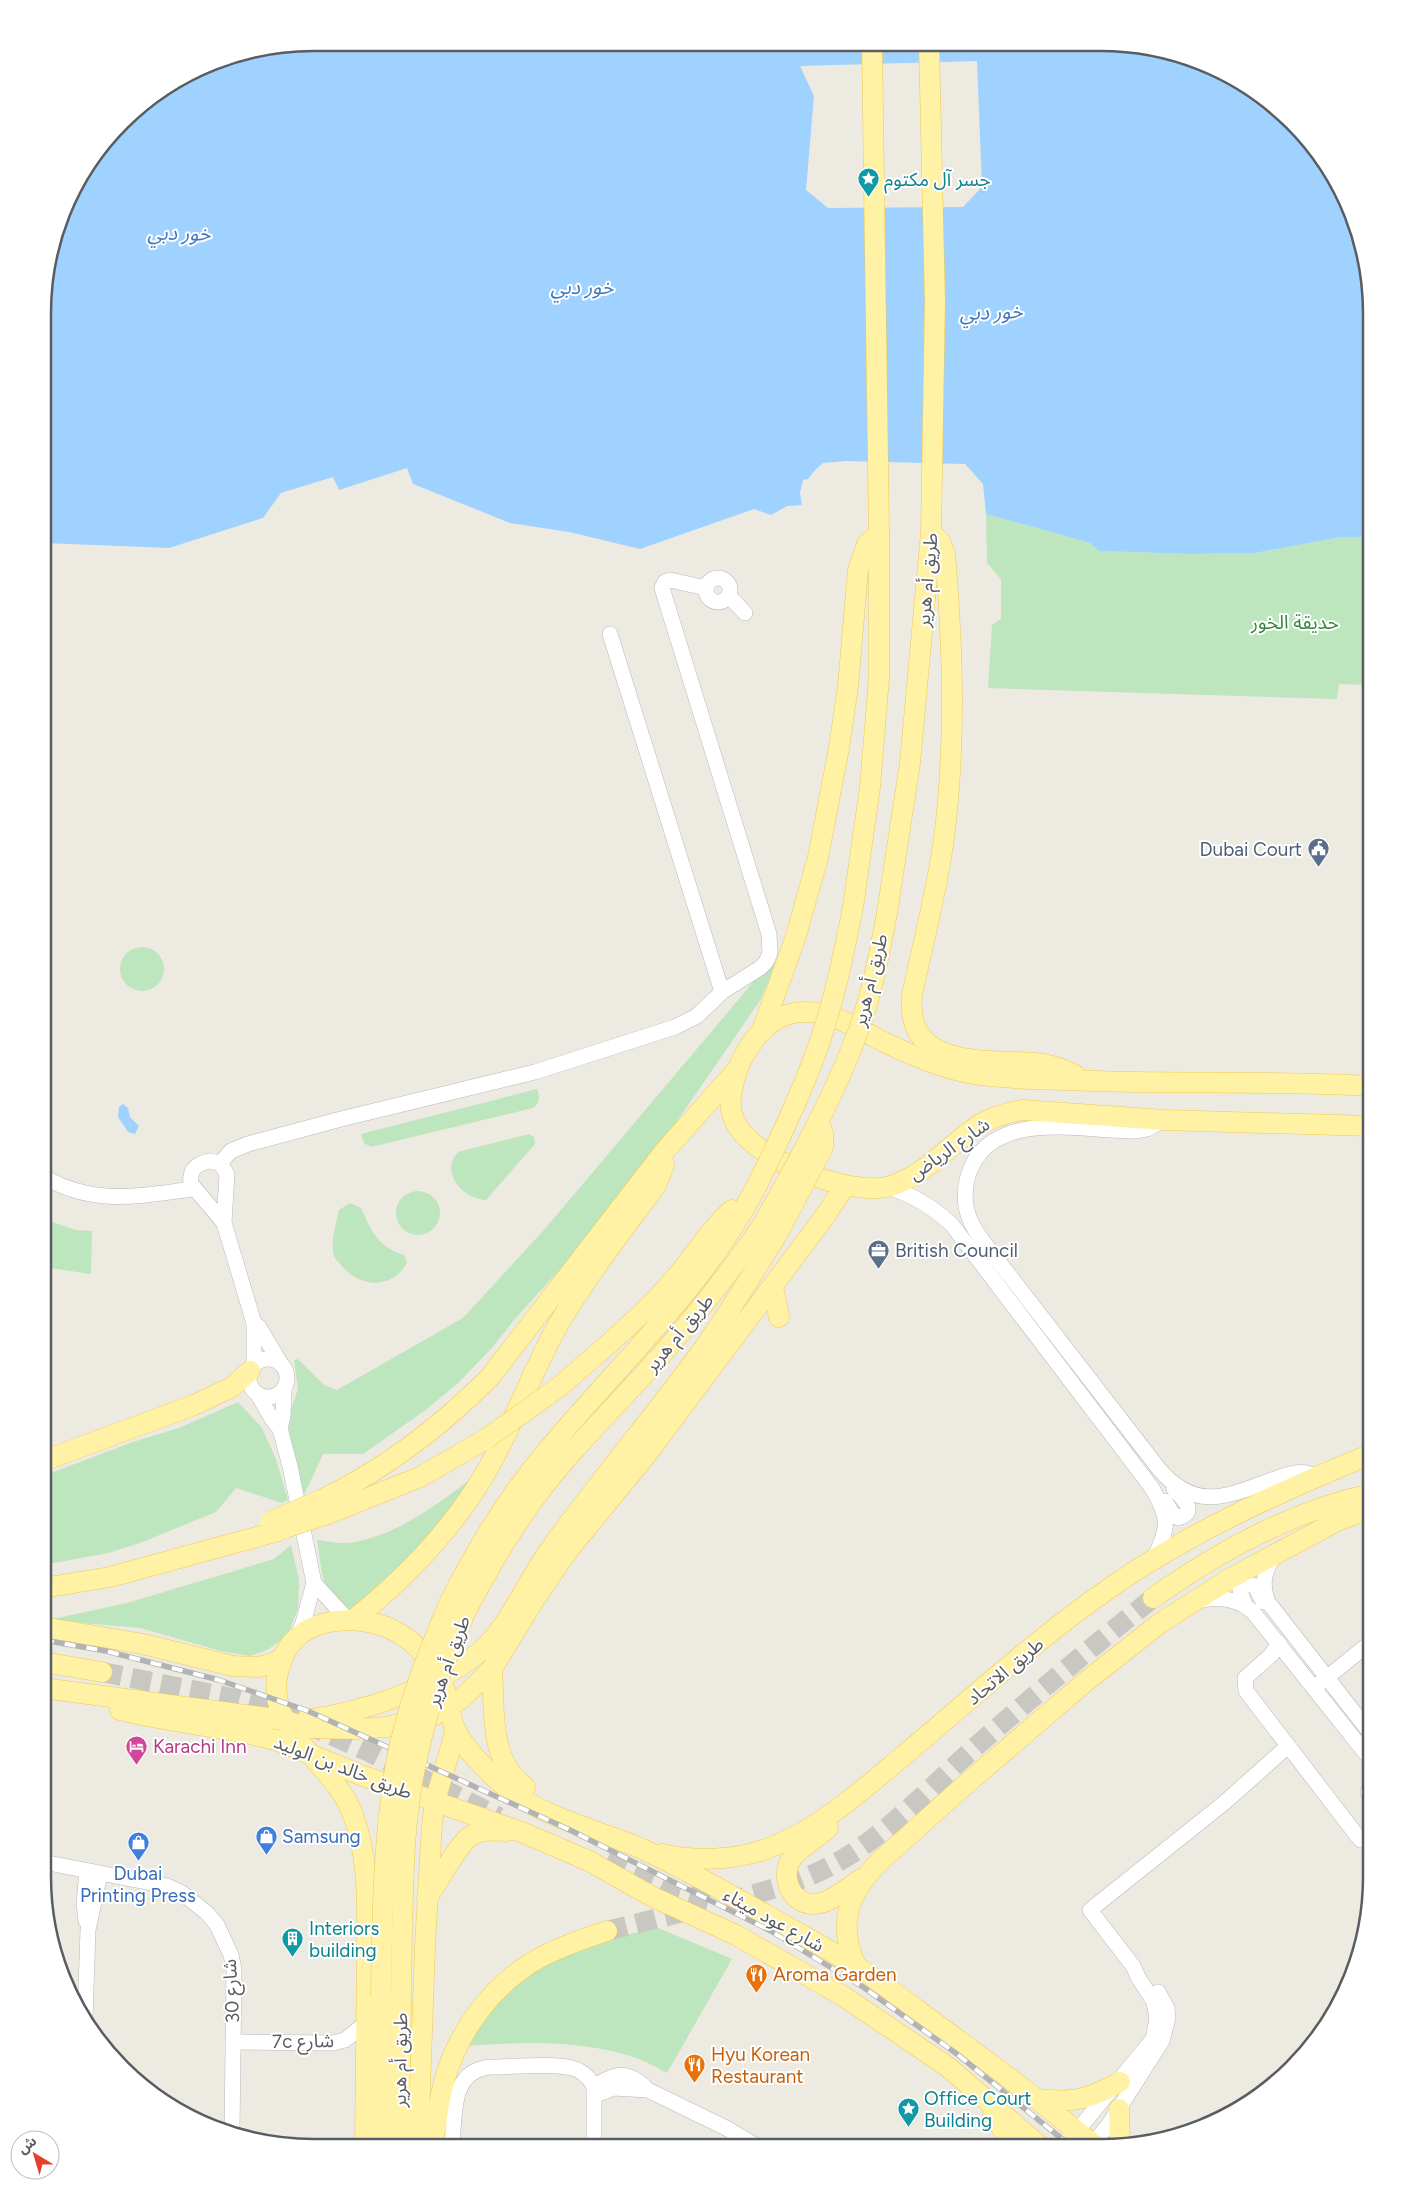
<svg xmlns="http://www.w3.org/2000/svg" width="1414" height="2190" font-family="Figtree,'Noto Sans Arabic',sans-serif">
<rect width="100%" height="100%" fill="#edeae1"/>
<!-- green -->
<g fill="#bde5be">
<polygon points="986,514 1090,543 1099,551 1191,554 1255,553 1341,537 1366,537 1371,532 1371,685 1339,684 1337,699 988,688 992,625 1001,619 1001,579 987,563"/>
<circle cx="142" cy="969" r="22"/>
<polygon points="771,961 775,965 761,999 671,1130 592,1234 514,1320 491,1349 458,1383 427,1409 363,1454 323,1454 304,1495 291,1445 288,1418 298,1389 294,1360 298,1359 324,1385 337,1390 463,1318 544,1230"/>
<path d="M537,1089C540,1098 540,1102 533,1108L371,1147L364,1143L361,1134Z"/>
<path d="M529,1134L534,1137L535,1144L486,1200C469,1200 447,1182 452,1163C452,1159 456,1155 458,1152Z"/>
<circle cx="418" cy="1213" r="22"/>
<path d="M350,1203L361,1208C372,1232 377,1246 404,1255L407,1262C394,1290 359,1288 341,1265C339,1262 335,1259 334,1256C330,1241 336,1224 339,1210Z"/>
<polygon points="43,1219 76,1230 92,1231 91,1274 43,1267"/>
<polygon points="238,1402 262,1428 276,1459 288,1500 282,1503 236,1488 216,1512 140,1543 108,1553 43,1565 43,1476 133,1442 179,1428"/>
<path d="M476,1475L430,1545L348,1612L328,1595L322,1574L317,1540C331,1542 345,1545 359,1541C402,1532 442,1501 476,1475Z"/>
<polygon points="291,1545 299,1580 298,1609 287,1636 267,1650 250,1656 221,1651 140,1628 48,1620 127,1603 274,1559"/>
<path d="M658,1928L732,1959L667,2073C657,2068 646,2061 636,2058C581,2039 521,2042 465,2046L488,2007L550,1960L597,1941Z"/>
</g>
<!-- water -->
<g fill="#9fd2ff" fill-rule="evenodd">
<path d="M314,43L1136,45L1204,63L1265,98L1315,148L1351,210L1371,314V532L1366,537H1341L1255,553L1191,554L1099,551L1090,543L986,514L983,484L965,464L846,461L823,463L815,470L808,479L803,480L800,493L802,505L787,506L771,515L754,509L640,549L569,532L510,523L413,484L407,468L339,490L333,477L281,493L263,518L169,548L44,543L45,278L71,193L135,110L210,63ZM977,61L982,187L963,207L828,208L806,190L814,96L800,66Z"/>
<polygon points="123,1104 128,1108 130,1117 139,1126 135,1134 128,1132 118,1117 119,1107"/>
</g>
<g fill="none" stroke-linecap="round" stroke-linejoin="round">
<!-- major-tunnel -->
<g stroke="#c8c7c1" stroke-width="20" stroke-dasharray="20 10" stroke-linecap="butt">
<polyline points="102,1672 227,1697 260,1706 291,1717 369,1752 499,1817"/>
<polyline points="606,1862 673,1891 717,1904"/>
<path d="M725,1902C763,1892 802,1882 836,1863C884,1837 932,1786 973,1749C1032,1697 1092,1647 1153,1598"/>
<polyline points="607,1931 695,1909"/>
</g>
<defs>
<g id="minor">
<circle cx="718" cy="590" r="12"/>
<polyline points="729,596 745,613"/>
<polyline points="610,634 722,992"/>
<path d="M1164,1120L1147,1129L1137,1131C1084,1132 989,1106 968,1176C961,1201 967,1220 982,1240L1159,1469C1198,1515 1232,1494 1280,1477C1293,1473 1304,1469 1316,1477"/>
<path d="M209,1161L220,1163L227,1174L224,1223L191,1184C189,1170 196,1164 209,1161Z"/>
<polyline points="220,1163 231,1151 248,1144 341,1119 535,1072 675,1027 697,1016 722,992 760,968 766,962 770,953 769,934 662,588 665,582 670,580 706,588"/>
<path d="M44,1177C95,1206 137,1196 193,1189"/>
<path d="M888,1187C913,1195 933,1207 952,1225L1152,1488C1170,1521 1169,1525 1154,1559"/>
<polyline points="224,1223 254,1323 254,1365"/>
<polyline points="254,1323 259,1327 281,1364"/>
<circle cx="268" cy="1378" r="19"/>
<polyline points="258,1395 272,1419 280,1429 290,1466 314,1583 303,1623 297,1637"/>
<polyline points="280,1429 283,1416 284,1389"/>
<path d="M1165,1501L1172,1513L1178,1518C1199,1512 1182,1498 1174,1489"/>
<path d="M1275,1555C1264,1570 1261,1584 1268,1602L1371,1734"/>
<polyline points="314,1583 348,1620"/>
<path d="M1199,1601C1218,1596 1237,1598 1253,1612L1371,1760"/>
<polyline points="1245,1606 1240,1590 1247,1584 1255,1586 1263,1602"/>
<polyline points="1279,1643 1271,1655 1245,1678 1246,1691 1355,1833 1361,1840 1371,1842"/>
<polyline points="1319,1684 1371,1642"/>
<polyline points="1371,1799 1368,1792 1371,1785"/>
<polyline points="43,1862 167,1886 182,1893 207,1913 217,1925 231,1955 234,1969 232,2133"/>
<polyline points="86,1921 84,1903 87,1872"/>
<polyline points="85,2018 88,1930 100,1874"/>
<polyline points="233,2042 333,2043 345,2040 366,2023"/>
<path d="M594,2087C616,2072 629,2070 648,2090"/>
<polyline points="596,2095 613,2088 648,2090 726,2128 758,2147"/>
<polyline points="1077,2131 1153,2039 1157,2019 1154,2002 1138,1977 1133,1966 1090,1910 1224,1803 1288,1746"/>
<polyline points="1093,2144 1109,2124 1162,2041 1168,2018 1167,2008 1158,1992"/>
<path d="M452,2146C455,2114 450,2070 491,2067C513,2067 560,2062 578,2070C585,2074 591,2080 594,2087V2146"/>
</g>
<g id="major">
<path d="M931,533L940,541L945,554C953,649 956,743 944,838C937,891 923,943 912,995C905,1070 985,1059 1035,1063C1049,1064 1063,1069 1075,1075"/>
<polyline points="853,907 870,787 879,678 879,534 872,44"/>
<polyline points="887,913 910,763 931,533 935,301 929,44"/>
<polyline points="763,1028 796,936 818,857 839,748 848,686 858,570 867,544 879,534"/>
<path d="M1371,1126L1164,1120L1022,1110C1004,1113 988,1118 973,1129C946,1149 924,1175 891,1186C852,1198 759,1161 738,1127C726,1110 731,1090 737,1071C748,1042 771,1012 804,1012C834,1011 862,1032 888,1044C916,1057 942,1068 973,1074C1004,1079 1037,1079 1068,1080C1169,1085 1270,1080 1371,1086"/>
<polyline points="773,1287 779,1317"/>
<path d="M559,1387C599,1352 641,1318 676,1277C695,1255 710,1229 732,1210"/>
<polyline points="43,1461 194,1405 232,1387 250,1371"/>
<path d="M325,1498C387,1468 441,1426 490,1377L663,1153L736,1071"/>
<polyline points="328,1514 420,1477 486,1439"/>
<polyline points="43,1588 110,1577 278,1531"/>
<path d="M1153,1598C1219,1551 1292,1511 1371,1494"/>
<path d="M449,1604C476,1549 507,1498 547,1451C619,1364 703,1289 756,1187"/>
<path d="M466,1611C487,1571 509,1532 537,1495C570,1451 610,1412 647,1371C689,1325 727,1276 762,1226"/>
<path d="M353,1620C413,1572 465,1517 499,1448C520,1407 536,1364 558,1325C587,1276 623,1230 656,1185L664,1165"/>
<polyline points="43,1627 143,1644 233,1666 259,1667 271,1664 283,1658"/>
<polyline points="43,1662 102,1672"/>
<path d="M492,1669C495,1710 488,1760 525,1787"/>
<polyline points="43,1688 283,1720 309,1728 354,1729 387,1727 433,1716 461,1699 492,1669 531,1605 566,1553 647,1454 825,1216 845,1186"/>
<polyline points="120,1710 146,1716 250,1734 276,1740 358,1774 524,1833 589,1861 653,1897 736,1935 843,1996 948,2067 1041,2147"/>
<path d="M307,1720C364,1712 436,1688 481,1651C508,1628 528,1580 549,1551C599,1480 656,1415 707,1344C732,1308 755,1270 778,1233"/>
<path d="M828,1828C817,1838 801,1847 792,1858C780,1876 790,1904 814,1904C830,1904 848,1887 861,1879"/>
<path d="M662,1854C696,1862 736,1860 769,1848C820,1829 862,1790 903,1756C972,1698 1040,1636 1114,1585C1194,1530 1282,1491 1371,1454"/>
<path d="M427,1898C439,1881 455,1849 469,1837C479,1829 496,1830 507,1831"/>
<path d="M856,1966C837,1924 848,1894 879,1862L965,1785L1084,1683L1160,1623L1231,1578L1337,1521L1371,1508"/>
<path d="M1037,2099C1074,2103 1087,2100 1120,2082"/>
<polyline points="1119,2109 1120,2144"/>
<polyline points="993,2116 1015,2147"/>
<path d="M365,2145C366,2084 366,2022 367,1960C367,1912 370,1860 353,1815C332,1757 251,1726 284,1655C302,1616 358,1613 393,1630C418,1642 437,1667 446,1693C450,1705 450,1719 456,1731C465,1750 496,1780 513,1793C551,1820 598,1830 640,1848C682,1867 723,1891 763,1913C794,1931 827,1948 857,1967C885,1985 912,2006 939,2026C972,2050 1005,2075 1038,2100C1058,2115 1077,2133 1098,2147"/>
<polyline points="380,2145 381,1996"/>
<polyline points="399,2146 401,1996"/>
<polyline points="418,2146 425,1946 432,1824 435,1801 456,1730"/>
<path d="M433,2146C436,2124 438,2103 444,2082C458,2030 495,1981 543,1956C563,1946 585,1938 607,1931"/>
<polyline points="1064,2147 1077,2131"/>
</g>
</defs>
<!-- minor casing -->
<use href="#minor" stroke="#b6b9be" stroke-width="16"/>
<!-- major casing -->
<use href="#major" stroke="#f1c956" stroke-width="21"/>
<!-- minor -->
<use href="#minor" stroke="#fff" stroke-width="15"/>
<!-- major -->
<use href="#major" stroke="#fff2a4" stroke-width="20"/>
<defs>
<polyline id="rail" points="43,1640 106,1651 219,1680 308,1711 570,1830 769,1930 863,1987 957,2054 1072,2147"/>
</defs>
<!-- rail casing -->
<use href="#rail" stroke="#b2b3b3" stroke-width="5.5"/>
<!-- rail -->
<use href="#rail" stroke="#fff" stroke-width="4" stroke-dasharray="11" stroke-linecap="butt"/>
<defs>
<g id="major-bridge">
<path d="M756,1187C780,1139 803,1091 820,1041C835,997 844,952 853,907"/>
<path d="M762,1226C795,1167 828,1108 853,1045C870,1003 879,957 887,913"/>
<polyline points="778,1233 823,1147 823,1132 818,1125"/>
<polyline points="486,1439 559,1387"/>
<polyline points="270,1522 325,1498"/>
<polyline points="285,1528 328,1514"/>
<path d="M381,1996C382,1920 383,1845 395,1769C405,1712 426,1657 449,1604"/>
<path d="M401,1996C402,1946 402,1895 405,1845C410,1765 433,1684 466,1611"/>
</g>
</defs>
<!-- major-bridge casing -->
<use href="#major-bridge" stroke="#f1c956" stroke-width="21" stroke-linecap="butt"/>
<!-- major-bridge -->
<use href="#major-bridge" stroke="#fff2a4" stroke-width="20"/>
</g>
<!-- icons -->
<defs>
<symbol id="sight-pin" viewBox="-11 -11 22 30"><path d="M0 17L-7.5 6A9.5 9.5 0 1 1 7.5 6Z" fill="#0f9aa8" stroke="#fff"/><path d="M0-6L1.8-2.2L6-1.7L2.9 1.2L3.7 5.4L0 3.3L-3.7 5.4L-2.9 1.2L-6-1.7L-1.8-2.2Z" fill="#fff"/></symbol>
<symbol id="civic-pin" viewBox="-11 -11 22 30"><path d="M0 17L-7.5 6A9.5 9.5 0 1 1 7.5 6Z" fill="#5c6f8a" stroke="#fff"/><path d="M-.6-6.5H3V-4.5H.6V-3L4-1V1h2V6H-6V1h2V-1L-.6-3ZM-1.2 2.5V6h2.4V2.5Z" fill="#fff"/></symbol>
<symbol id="office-pin" viewBox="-11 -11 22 30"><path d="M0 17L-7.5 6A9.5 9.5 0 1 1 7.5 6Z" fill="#5c6f8a" stroke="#fff"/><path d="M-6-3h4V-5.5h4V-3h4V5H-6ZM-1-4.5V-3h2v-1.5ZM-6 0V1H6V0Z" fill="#fff"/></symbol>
<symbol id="hotel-pin" viewBox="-11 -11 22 30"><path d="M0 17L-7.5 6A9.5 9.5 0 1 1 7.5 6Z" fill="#d1479c" stroke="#fff"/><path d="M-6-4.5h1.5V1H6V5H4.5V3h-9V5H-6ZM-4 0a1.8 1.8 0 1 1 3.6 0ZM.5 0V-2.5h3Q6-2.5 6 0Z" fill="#fff"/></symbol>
<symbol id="shop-pin" viewBox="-11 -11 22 30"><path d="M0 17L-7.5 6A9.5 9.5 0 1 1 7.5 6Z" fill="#3f7fe0" stroke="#fff"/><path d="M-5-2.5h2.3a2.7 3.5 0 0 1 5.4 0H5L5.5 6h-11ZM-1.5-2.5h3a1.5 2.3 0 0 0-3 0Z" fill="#fff"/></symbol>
<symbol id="building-pin" viewBox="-11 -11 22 30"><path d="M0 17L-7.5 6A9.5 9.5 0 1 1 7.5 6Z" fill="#0f9aa8" stroke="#fff"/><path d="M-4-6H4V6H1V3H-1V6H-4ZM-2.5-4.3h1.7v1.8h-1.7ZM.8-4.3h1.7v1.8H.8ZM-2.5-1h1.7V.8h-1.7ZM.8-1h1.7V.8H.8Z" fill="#fff"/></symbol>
<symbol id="restaurant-pin" viewBox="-11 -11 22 30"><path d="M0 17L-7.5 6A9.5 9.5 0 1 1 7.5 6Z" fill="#e8710a" stroke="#fff"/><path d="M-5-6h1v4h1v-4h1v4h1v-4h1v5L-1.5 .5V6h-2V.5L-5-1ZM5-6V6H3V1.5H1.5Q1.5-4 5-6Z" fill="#fff"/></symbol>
</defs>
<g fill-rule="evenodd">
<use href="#sight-pin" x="856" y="166" width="25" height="34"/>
<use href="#civic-pin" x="1306" y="836" width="25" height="34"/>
<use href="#office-pin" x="866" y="1238" width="25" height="34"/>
<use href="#hotel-pin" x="124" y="1734" width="25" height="34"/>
<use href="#shop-pin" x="254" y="1824" width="25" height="34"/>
<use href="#shop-pin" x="126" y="1830" width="25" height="34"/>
<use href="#building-pin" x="280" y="1926" width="25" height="34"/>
<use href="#restaurant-pin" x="744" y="1962" width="25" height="34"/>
<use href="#restaurant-pin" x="682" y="2052" width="25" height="34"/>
<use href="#sight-pin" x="896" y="2096" width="25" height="34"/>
</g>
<g text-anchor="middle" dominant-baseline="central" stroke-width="4" stroke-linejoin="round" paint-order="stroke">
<!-- culture labels -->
<g font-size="19" fill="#0d838f" stroke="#fff" text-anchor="start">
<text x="884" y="179">جسر آل مكتوم</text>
<text x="309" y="1928">Interiors<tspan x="309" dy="22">building</tspan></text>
<text x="924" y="2098">Office Court<tspan x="924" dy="22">Building</tspan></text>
</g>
<!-- street labels -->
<g font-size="19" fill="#595d62" stroke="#fff">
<text transform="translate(927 580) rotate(-85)">طريق أم هرير</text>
<text transform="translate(870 980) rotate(-76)">طريق أم هرير</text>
<text transform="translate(949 1149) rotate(-35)">شارع الرياض</text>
<text transform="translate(679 1333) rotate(-50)">طريق أم هرير</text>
<text transform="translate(448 1661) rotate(-70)">طريق أم هرير</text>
<text transform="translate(1005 1671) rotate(-40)">طريق الاتحاد</text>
<text transform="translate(343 1767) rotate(21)">طريق خالد بن الوليد</text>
<text transform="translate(774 1920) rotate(29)">شارع عود ميثاء</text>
<text transform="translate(231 1991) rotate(-93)">شارع 30</text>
<text transform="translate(303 2041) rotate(-1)">7c شارع</text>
<text transform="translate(400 2060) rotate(-89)">طريق أم هرير</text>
</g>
<!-- park labels -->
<g font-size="19" fill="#35853b" stroke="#fff">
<text x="1295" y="622">حديقة الخور</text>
</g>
<!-- service labels -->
<g font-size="19" fill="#4e5e75" stroke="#fff" text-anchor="end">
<text x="1302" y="849">Dubai Court</text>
<text x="895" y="1250" text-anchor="start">British Council</text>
</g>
<!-- hotel labels -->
<g font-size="19" fill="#b23c85" stroke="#fff" text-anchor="start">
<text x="153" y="1746">Karachi Inn</text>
</g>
<!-- shop labels -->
<g font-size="19" fill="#366cbe" stroke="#fff" text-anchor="start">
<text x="282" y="1836">Samsung</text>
<text x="138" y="1873" text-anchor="middle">Dubai<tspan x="138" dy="22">Printing Press</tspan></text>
</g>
<!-- food labels -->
<g font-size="19" fill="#c56008" stroke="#fff" text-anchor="start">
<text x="773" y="1974">Aroma Garden</text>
<text x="711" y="2054">Hyu Korean<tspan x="711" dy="22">Restaurant</tspan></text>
</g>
<!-- water labels -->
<g font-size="20" font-style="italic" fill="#4078b9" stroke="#fff">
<text transform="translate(179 233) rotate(1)">خور دبي</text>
<text x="582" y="287">خور دبي</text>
<text transform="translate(991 312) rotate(-2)">خور دبي</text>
</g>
</g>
<!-- crop -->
<path d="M0 0H1414V2190H0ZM313 51H1101A262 262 0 0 1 1363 313V1877A262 262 0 0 1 1101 2139H313A262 262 0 0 1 51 1877V313A262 262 0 0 1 313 51Z" fill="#fff" fill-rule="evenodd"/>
<path fill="none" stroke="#595d62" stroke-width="2.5" d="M313 51H1101A262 262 0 0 1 1363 313V1877A262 262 0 0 1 1101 2139H313A262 262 0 0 1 51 1877V313A262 262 0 0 1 313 51Z"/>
<!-- north arrow -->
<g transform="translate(35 2155) rotate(322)"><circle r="24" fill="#ffffff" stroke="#bdbec0"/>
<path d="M0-4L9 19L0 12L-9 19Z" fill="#e83f2b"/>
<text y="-8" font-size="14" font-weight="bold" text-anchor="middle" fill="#595d62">ش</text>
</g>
</svg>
